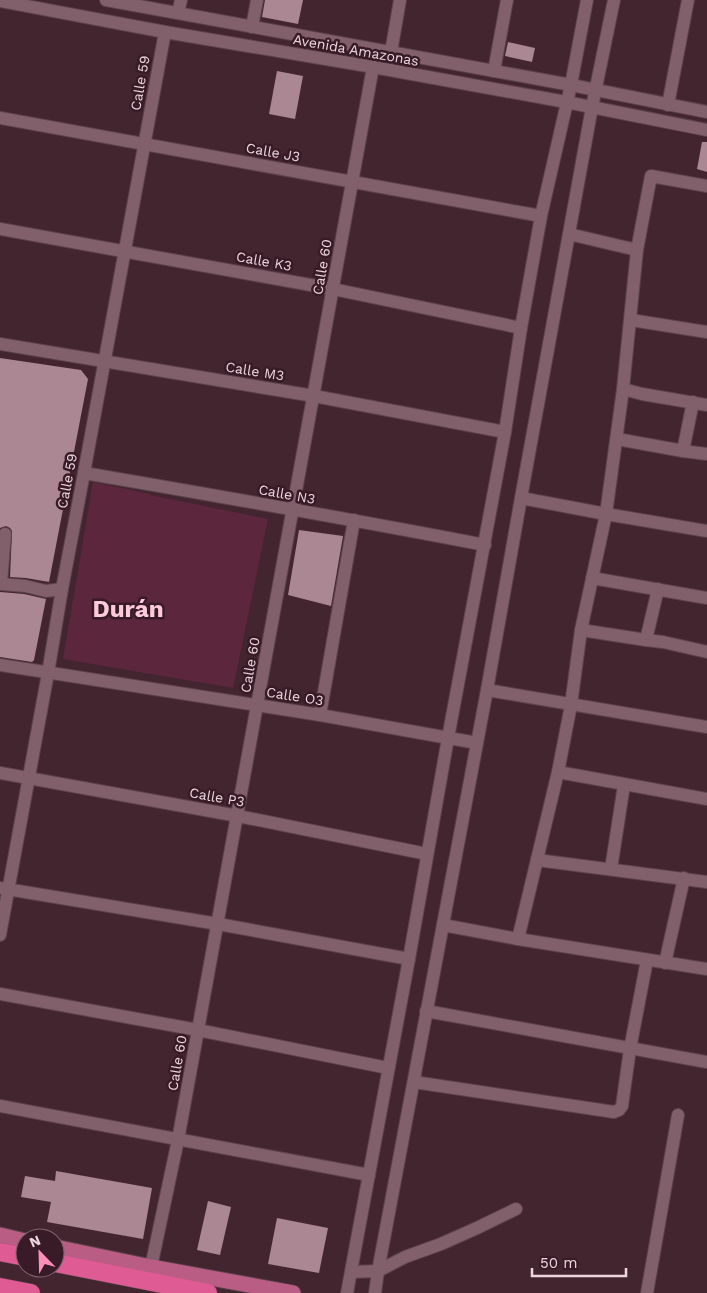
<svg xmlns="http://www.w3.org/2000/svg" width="707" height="1293" font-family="'Work Sans',sans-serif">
<rect width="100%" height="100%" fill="#432530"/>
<!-- green -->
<polygon fill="#5c263d" points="93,482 150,494 150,495 268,519 233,688 63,659"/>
<!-- building -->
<g fill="#ab8693">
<polygon points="265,0 303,0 298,24 262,17"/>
<polygon points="508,42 535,48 532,62 505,56"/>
<polygon points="277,71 303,76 295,119 269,114"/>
<polygon points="702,142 707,142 707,172 697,169"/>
<polygon points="0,358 81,370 88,379 49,582 26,578 10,577 12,531 10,528 6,526 0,528"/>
<polygon points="299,530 343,536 331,606 288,595"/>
<polygon points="0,592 24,594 46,599 34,660 32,662 0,657"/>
<polygon points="56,1171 152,1188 143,1239 47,1222 51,1202 21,1197 25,1176 55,1181"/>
<polygon points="208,1201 231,1207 220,1255 197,1250"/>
<polygon points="277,1218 328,1228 319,1273 268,1264"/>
</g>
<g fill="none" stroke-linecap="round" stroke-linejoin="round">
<defs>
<g id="minor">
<polyline points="106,0 571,85 707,112"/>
<polyline points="0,1 165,32 373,67 566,102 707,130"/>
<polyline points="178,13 181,0"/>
<polyline points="252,27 257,0"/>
<polyline points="391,52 400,0"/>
<polyline points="494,71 507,0"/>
<polyline points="668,105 688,0"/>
<polyline points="0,118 541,216"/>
<polyline points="0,229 333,289 521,328"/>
<polyline points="569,234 637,250"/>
<polyline points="631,320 707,332"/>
<polyline points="0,344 314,396 505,432"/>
<polyline points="623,389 642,394 707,405"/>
<polyline points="617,439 683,451 693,402"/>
<polyline points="683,451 707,454"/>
<path d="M84,473C218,496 351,519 485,545"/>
<polyline points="521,498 606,514 707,531"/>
<polyline points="5,534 1,584 25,586 46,591 62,589"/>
<polyline points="592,578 707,598"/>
<polyline points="658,589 646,640 663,642 707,652"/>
<polyline points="581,630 646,640"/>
<polyline points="0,665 320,715 477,743"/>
<polyline points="487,690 707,727"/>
<polyline points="320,715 354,520"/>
<polyline points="558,772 707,799"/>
<polyline points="0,773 238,816 427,854"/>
<polyline points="537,860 707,882"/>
<polyline points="611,869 624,785"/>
<polyline points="0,888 218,924 409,959"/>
<polyline points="443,925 518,939 707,969"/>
<polyline points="0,935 48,673 62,589 84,473 165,32"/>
<polyline points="518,939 558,772 571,705 581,630 606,514 623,389 637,250 651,176 707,186"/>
<polyline points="665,963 684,878"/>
<polyline points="0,994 198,1030 388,1068"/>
<polyline points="426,1011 707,1062"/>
<polyline points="414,1082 614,1112 619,1110 622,1106 630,1049 647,960"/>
<polyline points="0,1106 369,1175"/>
<polyline points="151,1267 178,1140 373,67"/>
<polyline points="351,1272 378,1271 405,1257 441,1244 477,1228 516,1209"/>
<polyline points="347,1293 409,959 448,738 505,432 521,328 541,216 571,85 587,0"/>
<polyline points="375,1293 378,1271 487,690 521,498 592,107 614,0"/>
<polyline points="647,1293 678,1115"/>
</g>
<g id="major">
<polyline points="0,1235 25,1241"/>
<polyline points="55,1247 151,1267 293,1293"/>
</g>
<g id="highway">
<polyline points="0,1252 25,1257"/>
<polyline points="55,1263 208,1293"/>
<polyline points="0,1287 31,1293"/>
</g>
</defs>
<!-- minor casing -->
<use href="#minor" stroke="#5b424b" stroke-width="14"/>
<!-- major casing -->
<use href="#major" stroke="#5b424b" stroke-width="17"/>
<!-- highway casing -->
<use href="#highway" stroke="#5b424b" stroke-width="19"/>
<!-- minor -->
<use href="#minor" stroke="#815f6b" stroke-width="12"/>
<!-- major -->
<use href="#major" stroke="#b95d84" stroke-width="15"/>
<!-- highway -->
<use href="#highway" stroke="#de5b94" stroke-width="18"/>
</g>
<g text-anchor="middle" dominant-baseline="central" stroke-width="5" stroke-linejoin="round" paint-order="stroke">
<!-- street labels -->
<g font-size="14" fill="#ebd7dd" stroke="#381b26">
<text transform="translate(356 50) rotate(10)">Avenida Amazonas</text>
<text transform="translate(140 83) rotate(-80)">Calle 59</text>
<text transform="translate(273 152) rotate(10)">Calle J3</text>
<text transform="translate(264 261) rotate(10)">Calle K3</text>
<text transform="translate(322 267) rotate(-80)">Calle 60</text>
<text transform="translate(255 371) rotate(9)">Calle M3</text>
<text transform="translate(67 481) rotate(-79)">Calle 59</text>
<text transform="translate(287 494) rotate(10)">Calle N3</text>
<text transform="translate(250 665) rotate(-80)">Calle 60</text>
<text transform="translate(295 696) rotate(9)">Calle O3</text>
<text transform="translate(217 797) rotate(10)">Calle P3</text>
<text transform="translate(177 1063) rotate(-80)">Calle 60</text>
</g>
<!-- town labels -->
<g font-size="24" font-weight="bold" fill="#fccadb" stroke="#381b26">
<text x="128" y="609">Durán</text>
</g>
</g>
<!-- north arrow -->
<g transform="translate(40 1253) rotate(337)"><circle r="24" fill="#381b26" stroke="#80666f"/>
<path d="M0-4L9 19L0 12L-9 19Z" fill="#ff8eba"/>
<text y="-8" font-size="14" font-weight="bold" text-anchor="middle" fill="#ebd7dd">N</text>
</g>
<!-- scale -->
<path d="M532 1268v8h94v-8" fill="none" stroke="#ebd7dd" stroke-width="2.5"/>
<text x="540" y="1268" font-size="15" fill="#ebd7dd" stroke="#381b26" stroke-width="4" paint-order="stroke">50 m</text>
</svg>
